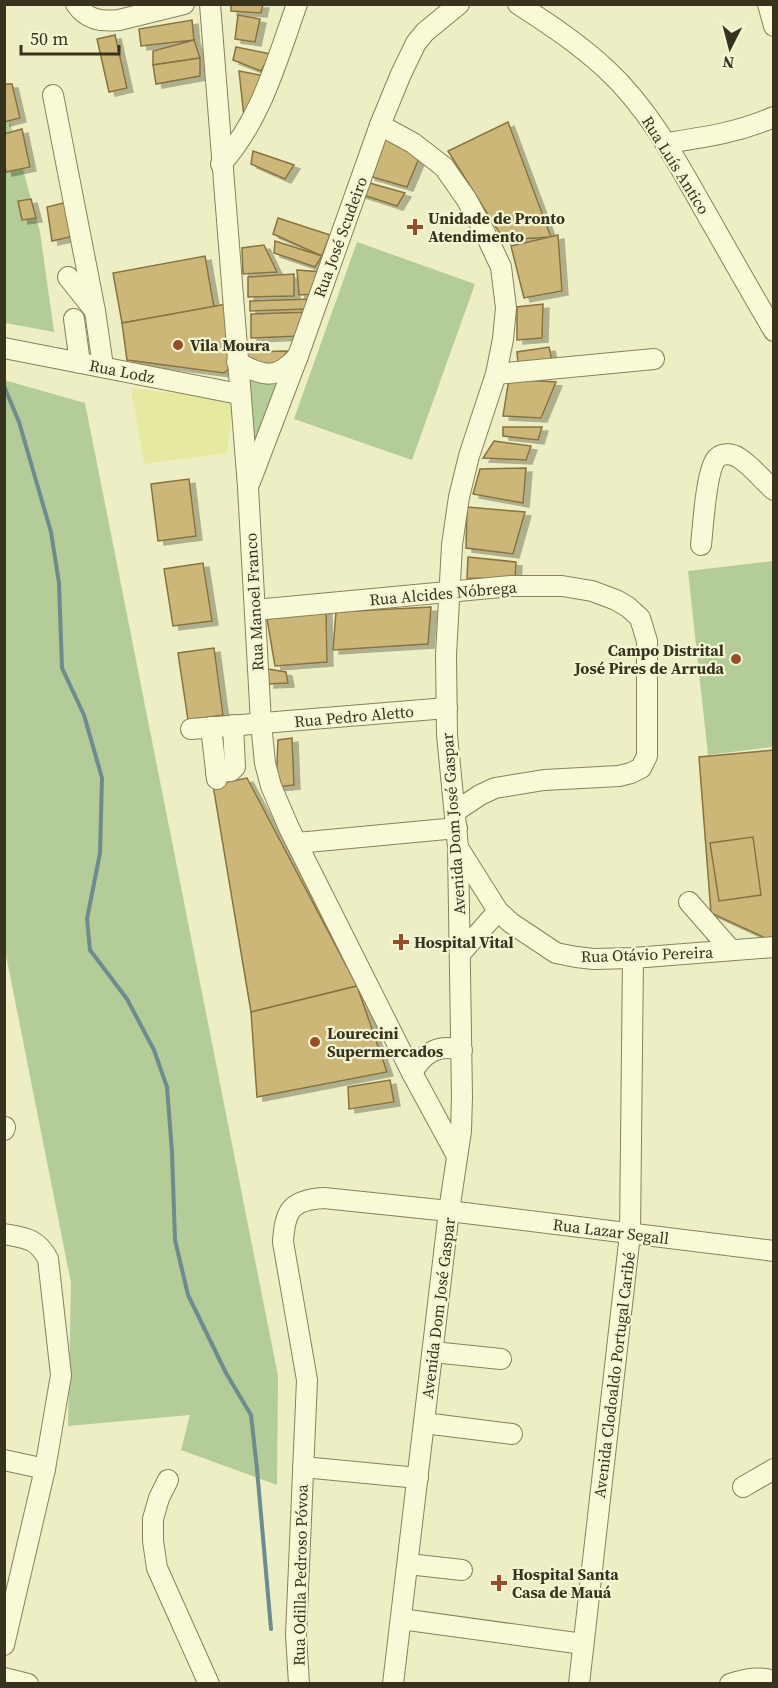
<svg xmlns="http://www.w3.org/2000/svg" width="778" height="1688" font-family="'Source Serif 4',serif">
<defs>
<filter id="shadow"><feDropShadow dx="6" dy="4" stdDeviation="0" flood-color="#0004"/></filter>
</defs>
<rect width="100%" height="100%" fill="#edeec3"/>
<!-- green -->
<g fill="#b4cc97">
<polygon points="4,100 40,232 54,332 5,323"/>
<polygon points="357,242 475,284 412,460 294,419"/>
<polygon points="243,374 284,377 253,458"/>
<polygon points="4,380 85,403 278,1376 277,1485 181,1450 190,1415 68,1426 71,1283 5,950"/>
<polygon points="773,561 773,747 708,755 688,571"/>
</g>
<!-- sand -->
<polygon fill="#e5eaa0" points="131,388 234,401 227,453 144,464"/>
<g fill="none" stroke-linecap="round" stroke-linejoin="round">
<!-- stream -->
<polyline stroke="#6c8c8f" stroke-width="4" points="4,386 19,422 51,532 59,583 62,668 84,715 102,778 100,853 87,919 90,950 127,999 154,1050 167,1087 172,1152 175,1240 188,1295 226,1373 251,1415 257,1469 271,1629"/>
</g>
<!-- building -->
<g fill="#ccb779" stroke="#87733f" stroke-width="1.5" filter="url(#shadow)">
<polygon points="231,4 263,4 261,13 231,11"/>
<polygon points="238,15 260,19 255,42 235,39"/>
<polygon points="192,20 194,40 141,46 139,29"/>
<polygon points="115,35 127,88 109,92 97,39"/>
<polygon points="194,40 200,58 153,65 153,51"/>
<polygon points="236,47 271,54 261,71 233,60"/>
<polygon points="200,58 200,76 156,84 153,65"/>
<polygon points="239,71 265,76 244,117"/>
<polygon points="4,84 12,84 20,118 4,122"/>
<polygon points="508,122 551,237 504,240 448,151"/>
<polygon points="22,129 30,167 6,172 4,161 4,134"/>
<polygon points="384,137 420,156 407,187 369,176"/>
<polygon points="253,151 294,165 285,179 251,164"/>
<polygon points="366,182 405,193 397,206 360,194"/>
<polygon points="31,199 36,218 22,220 18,201"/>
<polygon points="72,201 79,235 52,241 47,207"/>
<polygon points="278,218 330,235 322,256 273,234"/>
<polygon points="558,235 562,291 524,298 511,246"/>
<polygon points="275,241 322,256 315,267 274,253"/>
<polygon points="264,245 277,272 243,274 242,248"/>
<polygon points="205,256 214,307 122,323 113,273"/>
<polygon points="297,270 323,272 313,294 299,295"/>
<polygon points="294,274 294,296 248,297 248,277"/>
<polygon points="311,299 308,309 250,311 250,301"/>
<polygon points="227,304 234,364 224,373 127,360 122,323"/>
<polygon points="543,304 542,338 517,340 517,307"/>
<polygon points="311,312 300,336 251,338 251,314"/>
<polygon points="549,347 552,361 518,364 517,352"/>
<polygon points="287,351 279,365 245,360 245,352"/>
<polygon points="509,379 556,382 541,418 503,416"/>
<polygon points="503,427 542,427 538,440 503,436"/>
<polygon points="494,441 531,446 526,460 483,458"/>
<polygon points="526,468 523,503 473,494 480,469"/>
<polygon points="189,479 196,536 158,541 151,484"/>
<polygon points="467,507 525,512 513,554 466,548"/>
<polygon points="468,557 516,562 515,579 467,578"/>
<polygon points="203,563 212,621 173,626 164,569"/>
<polygon points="431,607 428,644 333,650 336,612"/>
<polygon points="326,610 327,662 275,666 267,619"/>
<polygon points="214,648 223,715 188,720 178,653"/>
<polygon points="268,669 286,672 288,683 268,684"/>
<polygon points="292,738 294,785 276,787 278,740"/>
<polygon points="774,750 774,942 711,913 699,757"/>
<polygon points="247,778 357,986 251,1012 213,785"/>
<polygon points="753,837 761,895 719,901 710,843"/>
<polygon points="357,986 387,1072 257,1097 251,1012"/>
<polygon points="390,1080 394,1102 349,1109 348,1087"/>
</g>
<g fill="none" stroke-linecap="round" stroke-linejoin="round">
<defs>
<g id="minor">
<path d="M76,4C87,20 101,22 119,20L184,4"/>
<polyline points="210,4 248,487 261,723 265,763 271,786 289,828 412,1073 457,1156"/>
<path d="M518,4C549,24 579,44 606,69C647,107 674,156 701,204C725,246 749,289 774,331"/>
<polyline points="768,4 774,26"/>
<polyline points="53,95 95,311"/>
<polyline points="380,125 413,143 444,167 467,200 486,235 501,267 506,308 503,339 496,374 469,456 459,497 452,545 446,655 447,735 458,847 462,1097 461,1131 449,1211 393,1684"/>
<path d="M667,143C706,137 736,133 774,117"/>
<path d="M221,164C261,120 277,60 297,4"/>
<polyline points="68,277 95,311 103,366"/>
<polyline points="74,319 80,363"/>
<polyline points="4,348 239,394"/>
<path d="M237,362C263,377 278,380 298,356"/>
<polyline points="496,374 654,359"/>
<polyline points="250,482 298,356 380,125 401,74 416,43 425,32 459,4"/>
<path d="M701,545C703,528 706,469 717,458C723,452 733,454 739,458C752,466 762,480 774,490"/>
<polyline points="255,610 511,586 562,586 592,591 616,600 628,607 640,618 647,641 647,756 641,768 631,773 619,776 544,780 495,788 480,795 456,811"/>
<polyline points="211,727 217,779"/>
<polyline points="191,729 447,708"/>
<polyline points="216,772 231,771 235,767 233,725"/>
<polyline points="297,843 457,828"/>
<polyline points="459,849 498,911 511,923 556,953 576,957 594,959 633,958 774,947"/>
<polyline points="689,902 731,950"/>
<polyline points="460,954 498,911"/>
<path d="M412,1073C424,1052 438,1044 462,1050"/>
<polyline points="4,1130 5,1127"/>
<path d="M4,1234C25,1238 37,1238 48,1259L61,1375L45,1469L4,1645"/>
<polyline points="433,1352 501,1359"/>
<polyline points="424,1423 512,1434"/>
<polyline points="4,1460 45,1469"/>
<polyline points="303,1467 418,1478"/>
<polyline points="168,1480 159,1498 153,1519 153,1541 157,1568 209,1684"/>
<polyline points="743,1487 774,1469"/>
<polyline points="408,1564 462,1570"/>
<polyline points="401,1619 583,1644"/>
<polyline points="4,1678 28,1684"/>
<path d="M299,1684L296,1635L307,1380L283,1242C285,1210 291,1200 324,1198L449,1211L774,1251"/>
<polyline points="579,1684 630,1234 633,958"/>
<path d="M730,1684C746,1679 758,1676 774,1681"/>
</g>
</defs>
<!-- minor casing -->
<use href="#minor" stroke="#88815a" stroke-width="22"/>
<!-- minor -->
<use href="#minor" stroke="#f8f9d6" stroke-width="20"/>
</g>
<!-- markers -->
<g fill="#974d2a" stroke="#f4f5d2" stroke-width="2">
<path d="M412 218h6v6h6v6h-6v6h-6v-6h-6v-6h6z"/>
<circle cx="178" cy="345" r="6"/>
<circle cx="736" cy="659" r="6"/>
<path d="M398 933h6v6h6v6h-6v6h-6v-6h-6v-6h6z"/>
<circle cx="315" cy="1042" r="6"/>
<path d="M496 1574h6v6h6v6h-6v6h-6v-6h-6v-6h6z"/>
</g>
<g text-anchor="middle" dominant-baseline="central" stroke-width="4.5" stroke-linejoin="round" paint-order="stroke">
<!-- street labels -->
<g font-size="16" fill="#38331e" stroke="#f4f5d2">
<text transform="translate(676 165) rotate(58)">Rua Luís Antico</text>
<text transform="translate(340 237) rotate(-70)">Rua José Scudeiro</text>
<text transform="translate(122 371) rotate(11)">Rua Lodz</text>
<text transform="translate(443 593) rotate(-5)">Rua Alcides Nóbrega</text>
<text transform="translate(254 602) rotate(-93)">Rua Manoel Franco</text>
<text transform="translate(354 716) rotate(-5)">Rua Pedro Aletto</text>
<text transform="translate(453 824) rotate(-94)">Avenida Dom José Gaspar</text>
<text transform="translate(647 954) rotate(-2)">Rua Otávio Pereira</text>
<text transform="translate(611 1231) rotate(7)">Rua Lazar Segall</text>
<text transform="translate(438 1308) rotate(-83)">Avenida Dom José Gaspar</text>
<text transform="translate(614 1375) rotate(-83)">Avenida Clodoaldo Portugal Caribé</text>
<text transform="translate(300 1575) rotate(-89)">Rua Odilla Pedroso Póvoa</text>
</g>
<!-- poi labels -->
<g font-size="16" font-weight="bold" fill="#38331e" stroke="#f4f5d2" text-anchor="start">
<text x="428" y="218">Unidade de Pronto<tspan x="428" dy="18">Atendimento</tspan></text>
<text x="190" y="345">Vila Moura</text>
<text x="724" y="650" text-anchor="end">Campo Distrital<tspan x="724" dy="18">José Pires de Arruda</tspan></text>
<text x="414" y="942">Hospital Vital</text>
<text x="327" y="1033">Lourecini<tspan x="327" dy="18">Supermercados</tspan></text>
<text x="512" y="1574">Hospital Santa<tspan x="512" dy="18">Casa de Mauá</tspan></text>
</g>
</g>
<!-- border -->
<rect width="778" height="1688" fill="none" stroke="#38331e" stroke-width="12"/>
<!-- north arrow -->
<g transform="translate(730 48) rotate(186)" stroke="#f4f5d2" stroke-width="4.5" paint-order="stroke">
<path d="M0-4.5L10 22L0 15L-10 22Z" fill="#38331e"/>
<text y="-9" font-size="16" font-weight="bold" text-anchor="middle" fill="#38331e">N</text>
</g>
<!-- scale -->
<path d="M21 45v9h98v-9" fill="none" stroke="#38331e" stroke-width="3"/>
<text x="30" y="45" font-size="18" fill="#38331e" stroke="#f4f5d2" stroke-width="4.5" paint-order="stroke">50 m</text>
</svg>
